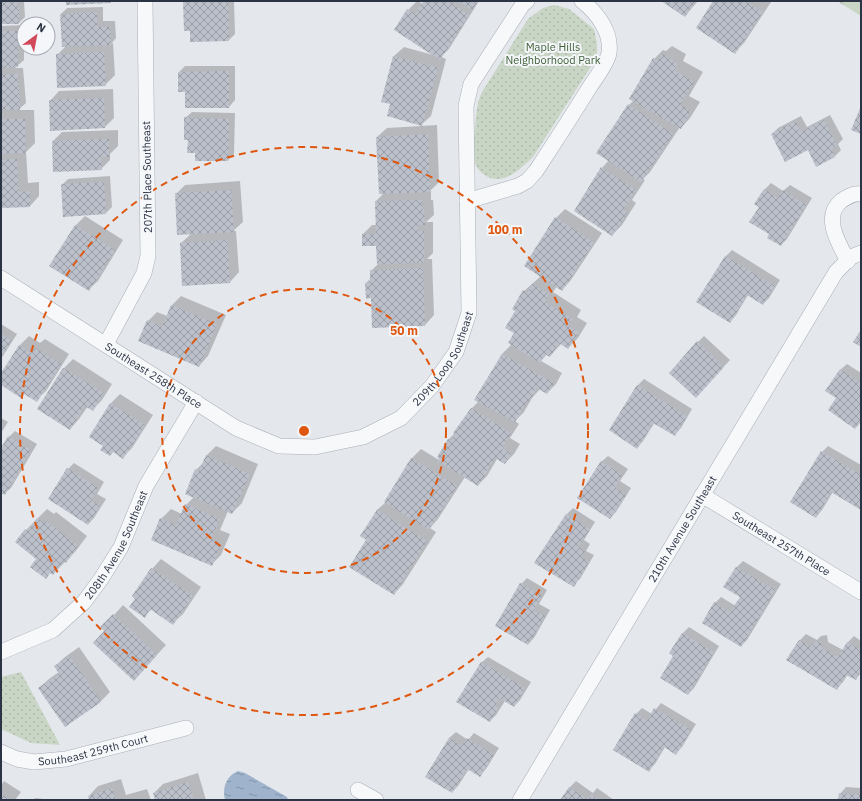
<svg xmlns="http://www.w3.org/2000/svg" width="862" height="801" font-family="'IBM Plex Sans',sans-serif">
<defs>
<pattern id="forest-firs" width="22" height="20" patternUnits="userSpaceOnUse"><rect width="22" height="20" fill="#c9d6c5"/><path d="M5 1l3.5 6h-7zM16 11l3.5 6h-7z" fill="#adb8ab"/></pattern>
<pattern id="park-dots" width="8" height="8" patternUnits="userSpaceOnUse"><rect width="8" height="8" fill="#c9d6c5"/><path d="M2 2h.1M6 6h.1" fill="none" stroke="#adb8ab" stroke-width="1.8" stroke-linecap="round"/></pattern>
<pattern id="water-ripples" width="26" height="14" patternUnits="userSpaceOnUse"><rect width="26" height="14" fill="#9fb4cc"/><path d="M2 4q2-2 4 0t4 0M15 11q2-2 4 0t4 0" fill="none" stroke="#8293a7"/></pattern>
<pattern id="building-cross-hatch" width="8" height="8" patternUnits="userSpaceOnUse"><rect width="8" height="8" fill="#bbc0ca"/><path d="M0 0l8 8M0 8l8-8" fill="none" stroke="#989da6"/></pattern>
</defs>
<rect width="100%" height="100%" fill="#e4e7ec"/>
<!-- forest -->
<polygon fill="url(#forest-firs)" points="837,1 861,1 861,16"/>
<!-- park -->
<g fill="url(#park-dots)">
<path d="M554,5L569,9L594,29L597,44V57L533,157C519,170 502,188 483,174C478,170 475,165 474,159C472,150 474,139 475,131C476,117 476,105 482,92L528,19L543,8Z"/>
<polygon points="21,672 60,745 31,743 1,729 1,677"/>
</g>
<!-- water -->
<path fill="url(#water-ripples)" d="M238,771L245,773L287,797L288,800H225C222,788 226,776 238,771Z"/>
<!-- shadow -->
<g fill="#0003">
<polygon points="1,1 24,1 25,17 19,23 1,23"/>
<polygon points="184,1 234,1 235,34 229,40"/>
<polygon points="417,1 423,4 425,1 479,1 449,49 441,57 446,59 431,116 421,125 392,104 382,101 394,56 404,47 433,55 395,29 408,10"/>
<polygon points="662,1 698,1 685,16"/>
<polygon points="715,1 770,1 771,2 744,43 735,52"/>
<polygon points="103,7 103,21 115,21 116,38 111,44 113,43 115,75 105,85 57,55 66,46 61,14 67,8"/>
<polygon points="24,25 24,60 15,68 23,68 26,103 18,110 34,110 35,143 26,152 28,183 39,182 39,196 30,206 1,207 1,26"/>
<polygon points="672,46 686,54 683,61 703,72 689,96 700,102 690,118 681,128 680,127 650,172 643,179 645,180 632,200 636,203 622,225 612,235 575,210 602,168 609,160 629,105 633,101 654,59 663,50 666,51"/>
<polygon points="185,66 235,66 235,100 229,107 186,107 186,91 179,72"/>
<polygon points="113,89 114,118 105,127 50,101 59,91"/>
<polygon points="192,112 235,113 234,154 228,160 196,152 189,139 185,118"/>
<polygon points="830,115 843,139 838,144 841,150 835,156 817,166 808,148 772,134 778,128 801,116 807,127"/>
<polygon points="437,125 439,182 430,191 431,191 431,200 433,200 434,215 426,222 433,222 433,253 427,259 432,259 434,315 425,325 372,297 366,283 371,278 371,271 378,264 377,245 363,234 372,225 377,225 376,201 384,193 380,193 377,137 387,128"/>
<polygon points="118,130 118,146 110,154 110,160 101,169 53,141 62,132"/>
<polygon points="110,176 112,207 106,213 62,185 68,179"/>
<polygon points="240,181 243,222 233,231 236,231 239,272 230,282 181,243 191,234 176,194 185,185"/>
<polygon points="771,183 783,191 790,185 812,198 787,239 781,245 771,234 760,207 764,190"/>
<polygon points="565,209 602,233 571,280 562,290 557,286 553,292 581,310 577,317 587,323 578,338 568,348 561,344 550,356 547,354 541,361 562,373 556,384 547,393 540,389 532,398 524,412 515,421 519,424 510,438 520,444 514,454 505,463 497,459 487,476 478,485 465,477 438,519 430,528 436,532 403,584 394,594 368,539 362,535 377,510 386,502 412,458 421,449 439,460 448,440 455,433 471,409 479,401 476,399 502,354 512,344 515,333 516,311 524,291 541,276 556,218"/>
<polygon points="85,216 123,240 98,281 88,290 50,266 76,225"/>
<polygon points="732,250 780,280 769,298 763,304 748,295 736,315 730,322 698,302 726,256"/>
<polygon points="181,296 226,315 208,356 199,366 148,321 157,312 167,316 172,305"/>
<polygon points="1,324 17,334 1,359"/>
<polygon points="29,336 40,343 45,339 69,354 46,391 36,400 25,393 1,384 1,375 20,345"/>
<polygon points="704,336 730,360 702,390 698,342"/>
<polygon points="73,359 112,384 102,400 93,409 88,406 79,419 70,429 38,409 64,368"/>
<polygon points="847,364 861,373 861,422 855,428 837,397 840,370"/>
<polygon points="644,379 692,409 681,428 675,434 655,422 643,441 637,448 637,386"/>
<polygon points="120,394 153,415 132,448 123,457 114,451 110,455 104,446 90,436 111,403"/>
<polygon points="1,418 8,422 1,433"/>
<polygon points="15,431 37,444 11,488 4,494 1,492 1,450 9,437"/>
<polygon points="216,446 258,464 242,503 232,513 228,511 220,530 230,534 221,555 211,565 161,519 171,509 182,514 186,505 194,497 196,470 204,462 207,455"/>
<polygon points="828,446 861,465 861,509 833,492 822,510 816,517 822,452"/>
<polygon points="608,456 628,469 620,481 631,488 616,512 610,518 601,462"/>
<polygon points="74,463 104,482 97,494 106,499 94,518 88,524 68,469"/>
<polygon points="573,508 595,522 584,540 590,544 586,551 594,555 580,579 573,585 566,515"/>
<polygon points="47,509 54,514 56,512 87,536 75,552 53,574 38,558 26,530"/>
<polygon points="161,559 201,587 183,614 173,623 152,609 144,616 152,569"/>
<polygon points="743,561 781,584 747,640 741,646 715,603 721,597 736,606 741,597 725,587 737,567"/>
<polygon points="527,578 547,590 539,604 550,610 534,638 528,644 521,584"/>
<polygon points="123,605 166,645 143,670 106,631 114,615"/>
<polygon points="689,627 719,646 694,688 688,694 675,655 671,653 683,633"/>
<polygon points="806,634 817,640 821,636 827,635 828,642 843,650 847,643 854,636 861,641 861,673 856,679 848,674 843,682 837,688 788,660 800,640"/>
<polygon points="79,647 110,692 101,701 65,726 39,688 49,679 59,672 55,666 65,657"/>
<polygon points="488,657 531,682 520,700 514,706 505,701 496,715 490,721 481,663"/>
<polygon points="661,703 696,724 682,747 676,753 665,747 655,764 649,770 636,714 642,708 652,714"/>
<polygon points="456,732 468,740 474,733 499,748 486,769 480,775 469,769 458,786 452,792 426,776 449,738"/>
<polygon points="198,773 206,800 156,800 154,793 163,784"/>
<polygon points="121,779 126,795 147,789 151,800 90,800 89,796 98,786"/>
<polygon points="4,781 21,792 15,800 1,800 1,785"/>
<polygon points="576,781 593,793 597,788 614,800 561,800 570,787"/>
<polygon points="846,787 861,788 861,800 839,800 840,794"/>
<polygon points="35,798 52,800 33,800"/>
</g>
<!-- building -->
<g fill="url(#building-cross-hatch)">
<polygon points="1,1 17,1 17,6 19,6 19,24 1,24"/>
<polygon points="66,1 111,1 111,3 66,5"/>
<polygon points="183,1 228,1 229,41 190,42 190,31 184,31"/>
<polygon points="424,1 449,1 469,15 440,60 394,30 407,9 415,14"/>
<polygon points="458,1 478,1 472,10"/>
<polygon points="661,1 696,1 685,17"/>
<polygon points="713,1 746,1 763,12 735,54 696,28"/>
<polygon points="97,12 97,27 110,27 111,45 62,47 60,14"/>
<polygon points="1,31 19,31 18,67 1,68"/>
<polygon points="104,52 106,86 57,88 56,54"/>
<polygon points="662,54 678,64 674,70 694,82 680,105 691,111 681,129 629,99 653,58 658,61"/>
<polygon points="393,56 438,68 422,126 387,116 390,104 381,102"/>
<polygon points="229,71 229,108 185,108 185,92 178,92 178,72"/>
<polygon points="1,74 18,74 20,110 1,110"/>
<polygon points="104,98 105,128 50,131 49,100"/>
<polygon points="628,104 673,134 641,182 596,153"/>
<polygon points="861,106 861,134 851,130"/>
<polygon points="184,117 229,119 228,161 195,161 195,153 187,153 188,140 184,140"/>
<polygon points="1,119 25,119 26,153 1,154"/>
<polygon points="824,120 837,146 831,149 835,157 816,167 808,150 785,162 771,134 795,121 801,132"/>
<polygon points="428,134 430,192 379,194 376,137"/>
<polygon points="109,139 109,157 101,157 102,170 53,172 52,141"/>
<polygon points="17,159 19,192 30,191 30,207 1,208 1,160"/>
<polygon points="601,167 636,190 623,210 628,213 612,236 574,211"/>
<polygon points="104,182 106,214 63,217 61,184"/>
<polygon points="764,189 778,198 783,190 806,205 781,246 767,238 769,234 749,222 759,207 754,204"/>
<polygon points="231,190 234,232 177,235 175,193"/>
<polygon points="422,200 422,209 424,209 425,225 418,225 418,231 424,231 424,263 377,264 376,246 362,246 362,234 376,234 375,201"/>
<polygon points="555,217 594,242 562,291 524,266"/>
<polygon points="75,225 115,250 89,291 49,266"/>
<polygon points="227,240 230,283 182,286 180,243"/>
<polygon points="725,256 775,286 763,305 747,295 730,323 696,302"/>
<polygon points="423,268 425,326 372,328 371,298 366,299 365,283 370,283 370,270"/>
<polygon points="532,284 549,294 545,302 573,319 568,326 579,332 568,349 559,343 550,357 545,354 540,363 508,343 514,333 505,328 515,311 512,309 523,290 527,293"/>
<polygon points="171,305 217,324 199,367 138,341 147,320 162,327"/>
<polygon points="861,330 861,347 853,342"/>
<polygon points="1,334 12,340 1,357"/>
<polygon points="697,341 724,367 696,398 669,373"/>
<polygon points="19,345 31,353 35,348 61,364 37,402 24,394 21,398 1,385 1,373"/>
<polygon points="502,354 554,383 547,394 537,388 529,402 527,401 515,422 474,400"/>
<polygon points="63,368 104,393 93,411 85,406 70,430 37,409"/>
<polygon points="840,369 861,383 861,421 855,429 828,410 836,398 825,391"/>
<polygon points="637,385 687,416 675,436 653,423 637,449 609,430"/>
<polygon points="110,403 145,425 123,459 113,452 110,456 100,450 103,446 89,437"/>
<polygon points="471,408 511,433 502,448 511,454 505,464 495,458 478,486 438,461 439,458 437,457 448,439 451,441 455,434 453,433"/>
<polygon points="8,436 31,450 5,495 1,493 1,448"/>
<polygon points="821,451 861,475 861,510 831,492 816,518 790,502"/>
<polygon points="206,455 250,474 232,514 185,494 195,469 199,471"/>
<polygon points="411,458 457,486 429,530 384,502"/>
<polygon points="601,461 622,475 615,488 626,495 610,519 577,498"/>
<polygon points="67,468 98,488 91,500 100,506 88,525 48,499"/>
<polygon points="185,504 220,519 211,539 221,544 212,566 151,540 160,518 176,525"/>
<polygon points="377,510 427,541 394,595 349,567 366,540 360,536"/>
<polygon points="566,514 590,529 578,547 585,551 581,557 589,562 574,587 534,563"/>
<polygon points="37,518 44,523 46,521 78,546 66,563 64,561 53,575 50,573 46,579 30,567 36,559 15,542 25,529 27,531"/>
<polygon points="736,567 775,590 741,647 702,623 714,602 730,612 740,597 723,587"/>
<polygon points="151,568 193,596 173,625 150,609 145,618 129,607 135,599 132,596"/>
<polygon points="520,583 542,596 533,610 545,616 528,645 495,626"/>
<polygon points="113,614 157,655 134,681 93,643 104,631 100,627"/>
<polygon points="682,633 714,652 688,695 660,678 673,656 669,653"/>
<polygon points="799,640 811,647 814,642 821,641 822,648 838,657 847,642 861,650 861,671 856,680 846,675 837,690 786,660"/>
<polygon points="70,656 101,702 65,727 38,688 59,674 54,666"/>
<polygon points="481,662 525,688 514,707 499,698 495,706 498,708 490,722 456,702"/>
<polygon points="654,708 691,730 676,755 664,747 649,772 613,750 635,713 647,721"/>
<polygon points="449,738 462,746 467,738 494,755 480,777 467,769 452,793 425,777"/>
<polygon points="188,782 194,800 155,800 153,793"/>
<polygon points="569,787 587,799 590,794 599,800 560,800"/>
<polygon points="112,788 116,800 89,800 88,796"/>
<polygon points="839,793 861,794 861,800 838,800"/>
<polygon points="1,794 10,800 1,800"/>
</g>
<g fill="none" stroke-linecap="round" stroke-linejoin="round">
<defs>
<g id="street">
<path d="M467,201L518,186L527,181L536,171C555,142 573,114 591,85C596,78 608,60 609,53C612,32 597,13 582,1"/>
<path d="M848,261C839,244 822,217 841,201C847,197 853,193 861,194"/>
<path id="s1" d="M1,278L236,428L279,446L315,447L363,437L401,418L432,386L456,352L469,313L466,106L471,84L523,4L527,1"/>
<polyline points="106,344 144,273 148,256 145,1"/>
<path id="s2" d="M702,495L861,592"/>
<path id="s3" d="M1,652L53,630L84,602L101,579L121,547L146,486L196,402"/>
<path id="s4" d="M1,752L17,759L34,762L66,759L186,728"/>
<polyline points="358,790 376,800"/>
<path id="s5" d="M520,800L836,272L851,257L861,253"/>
</g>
</defs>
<!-- street casing -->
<use href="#street" stroke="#a9aeb7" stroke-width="16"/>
<!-- street -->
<use href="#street" stroke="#f7f8fa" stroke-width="15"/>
</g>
<!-- distance rings -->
<g fill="none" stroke="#df570f" stroke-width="2" stroke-dasharray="7 5">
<circle cx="304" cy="431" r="142"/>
<circle cx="304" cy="431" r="284"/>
</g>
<g text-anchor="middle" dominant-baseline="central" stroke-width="4" stroke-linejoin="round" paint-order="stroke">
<!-- park labels -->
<g font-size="11" fill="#3f6138" stroke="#f4f6f9">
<text x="553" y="47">Maple Hills<tspan x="553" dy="13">Neighborhood Park</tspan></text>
</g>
<!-- street labels -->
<g font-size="11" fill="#2b3445" stroke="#f4f6f9">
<text transform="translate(147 177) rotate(-91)">207th Place Southeast</text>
<text stroke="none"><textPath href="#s1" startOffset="527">209th Loop Southeast</textPath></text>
<text stroke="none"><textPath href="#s1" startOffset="181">Southeast 258th Place</textPath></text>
<text stroke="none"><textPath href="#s5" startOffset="316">210th Avenue Southeast</textPath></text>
<text stroke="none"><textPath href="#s2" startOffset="93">Southeast 257th Place</textPath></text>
<text stroke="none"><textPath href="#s3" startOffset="164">208th Avenue Southeast</textPath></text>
<text stroke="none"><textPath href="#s4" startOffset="95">Southeast 259th Court</textPath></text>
</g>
</g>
<circle cx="304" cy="431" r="6" fill="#df570f" stroke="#f4f6f9" stroke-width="2"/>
<g font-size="12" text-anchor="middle" font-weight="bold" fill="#df570f" stroke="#f4f6f9" stroke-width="4" stroke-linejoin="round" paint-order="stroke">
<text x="505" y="234">100 m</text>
<text x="404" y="335">50 m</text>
</g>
<!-- border -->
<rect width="862" height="801" fill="none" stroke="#2b3445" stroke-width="4"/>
<!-- north arrow -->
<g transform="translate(36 36) rotate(32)"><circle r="19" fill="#f4f6f9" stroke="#a4a8b1"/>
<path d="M0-3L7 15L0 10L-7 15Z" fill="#d1495b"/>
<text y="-6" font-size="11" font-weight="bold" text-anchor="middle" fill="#2b3445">N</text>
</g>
</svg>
